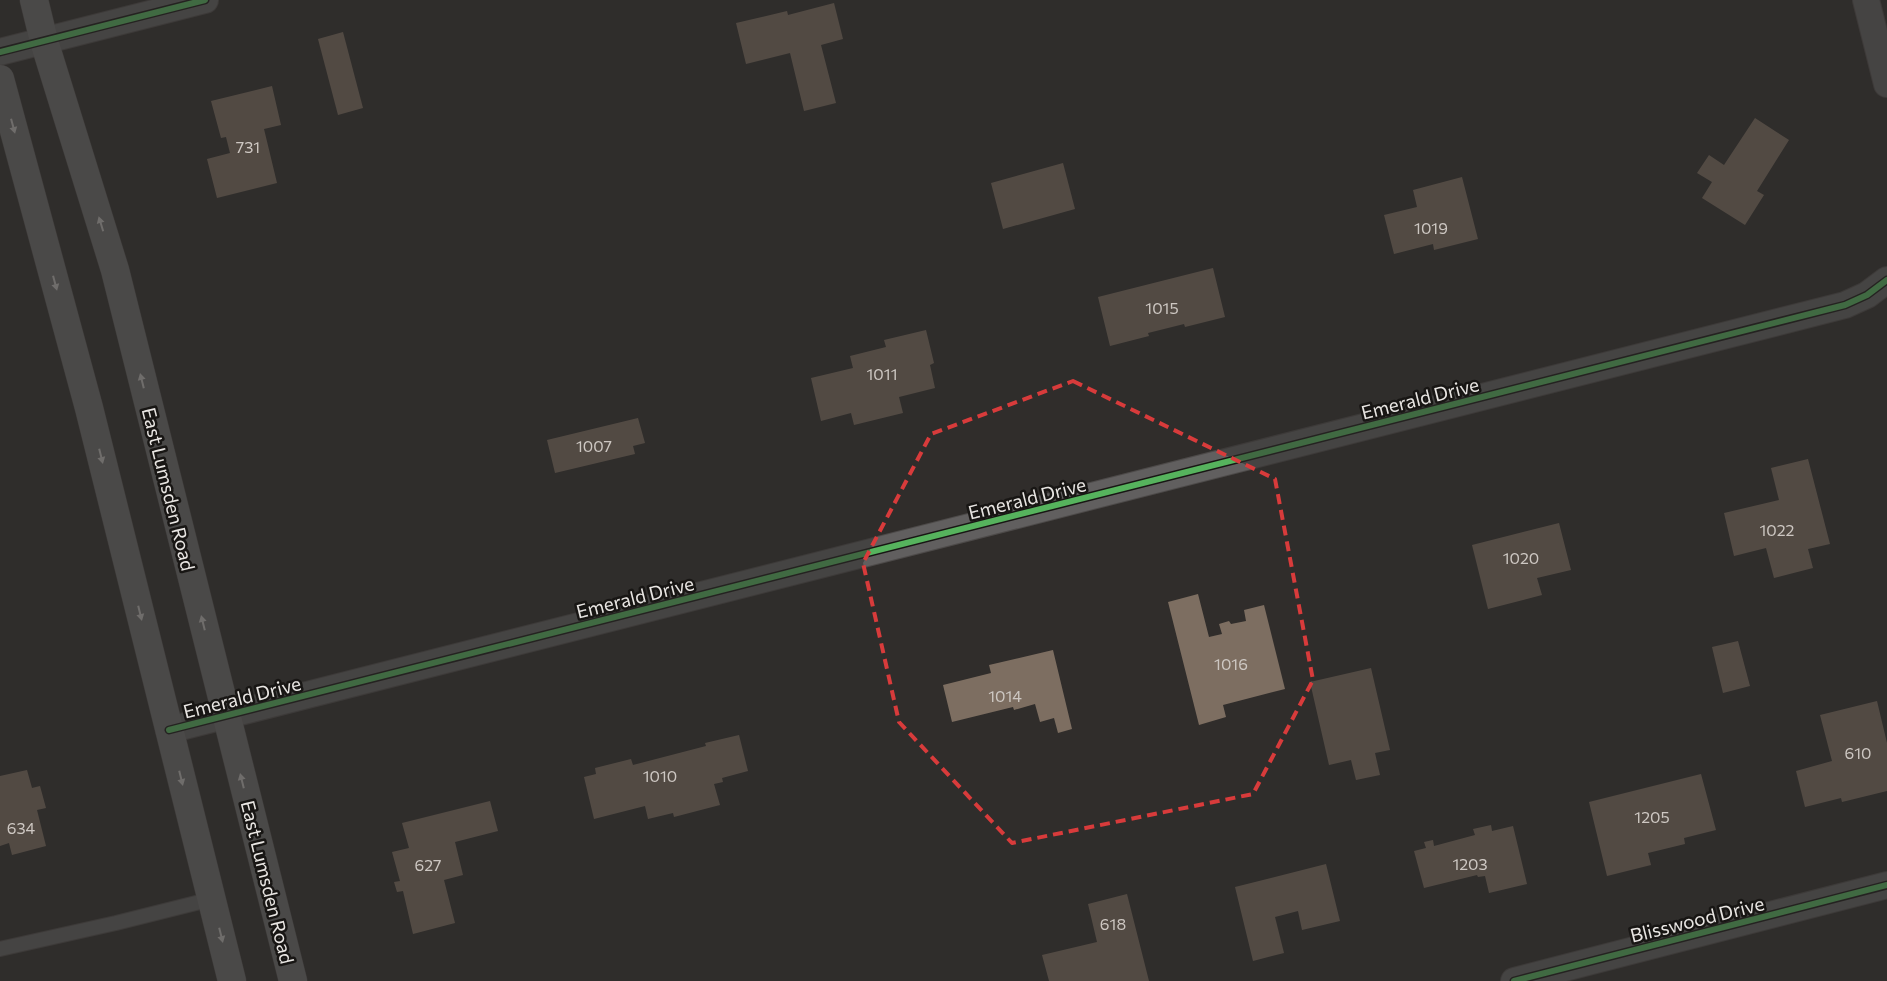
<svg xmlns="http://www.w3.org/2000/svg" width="1887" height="981" font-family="Commissioner,sans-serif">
<rect width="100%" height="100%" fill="#302d2b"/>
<!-- building -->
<g fill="#7d6e61">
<polygon points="834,3 843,39 821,45 836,103 804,111 790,53 746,64 736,23 787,11 788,15"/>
<polygon points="343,32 363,108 338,115 318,39"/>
<polygon points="272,86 281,125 264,129 277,183 217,198 207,159 230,153 226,137 221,138 211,101"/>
<polygon points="1755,118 1789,140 1757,191 1764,195 1745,225 1702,198 1712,182 1697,173 1709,155 1724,165"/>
<polygon points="1063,163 1075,209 1003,229 991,183"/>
<polygon points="1462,177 1478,239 1434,250 1433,244 1394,254 1384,215 1417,207 1413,190"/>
<polygon points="1213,268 1225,317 1185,327 1184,324 1148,333 1149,336 1110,346 1098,297"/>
<polygon points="926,330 934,363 930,365 935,388 899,397 903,413 854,425 851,413 821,421 811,378 853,368 850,356 886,347 884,340"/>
<polygon points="638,418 645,443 633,446 635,454 555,473 547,440"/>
<polygon points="1808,459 1830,544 1808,549 1813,568 1774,578 1766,548 1734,556 1724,513 1779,500 1771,468"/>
<polygon points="1559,523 1571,570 1537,578 1542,595 1488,609 1472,545"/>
<polygon points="1198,594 1209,637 1222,634 1219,624 1229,621 1231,624 1246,621 1244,610 1264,605 1285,689 1223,705 1226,717 1199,725 1168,602"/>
<polygon points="1738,641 1750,686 1723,693 1712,647"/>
<polygon points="1053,650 1072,729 1058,733 1054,718 1040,722 1035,704 1014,710 1013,707 952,722 943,685 991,673 989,665"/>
<polygon points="1371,668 1390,750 1375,753 1380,775 1356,780 1351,760 1329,765 1310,682"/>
<polygon points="1877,701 1887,743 1887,791 1842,802 1841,798 1805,807 1796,771 1832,761 1820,715"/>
<polygon points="739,735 748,771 722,778 723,782 714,784 720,805 674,817 673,813 648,819 645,806 594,819 584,777 596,774 595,768 631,759 633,765 706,746 705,743"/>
<polygon points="27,770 32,788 40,786 46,808 37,810 46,846 12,855 9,843 0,846 0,776"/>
<polygon points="1701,774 1716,830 1684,838 1685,844 1648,853 1651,865 1607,876 1589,802"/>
<polygon points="490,801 498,831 455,842 463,875 444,880 455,923 413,934 403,891 397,892 394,882 400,881 392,852 409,848 402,823"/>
<polygon points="1491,825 1492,831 1513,826 1527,884 1489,893 1485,876 1478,877 1477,875 1424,888 1414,851 1426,848 1424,842 1433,840 1434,846 1475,835 1473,829"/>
<polygon points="1326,864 1340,921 1302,930 1298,911 1275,917 1284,953 1253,961 1235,887"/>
<polygon points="1127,894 1149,981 1049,981 1042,955 1097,942 1088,904"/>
</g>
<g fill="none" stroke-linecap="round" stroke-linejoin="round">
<defs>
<polyline id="lane" points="0,949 116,923 212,899"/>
<g id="street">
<polyline points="1866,0 1887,84"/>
<polyline points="0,52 205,0"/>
<polyline points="169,730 1845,305 1867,295 1887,280"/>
<polyline points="1514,981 1887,885"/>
</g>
<g id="secondary">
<polyline points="34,0 44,41 115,270 293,981"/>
<polyline points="0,79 89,408 232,981"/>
</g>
</defs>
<!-- lane casing -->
<use href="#lane" stroke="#4d4a49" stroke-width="16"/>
<!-- street casing -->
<use href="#street" stroke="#4d4a49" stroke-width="28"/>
<!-- secondary casing -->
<use href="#secondary" stroke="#4d4a49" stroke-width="29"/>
<!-- lane -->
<use href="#lane" stroke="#615f5f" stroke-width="14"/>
<!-- street -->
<use href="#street" stroke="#615f5f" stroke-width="26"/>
<!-- secondary -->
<use href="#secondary" stroke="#6c6b6b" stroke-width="28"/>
<defs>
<g id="cycleway">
<polyline points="0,52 205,0"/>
<polyline points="169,730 1845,305 1867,295 1887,280"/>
<polyline points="1514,981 1887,885"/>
</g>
</defs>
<!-- cycleway casing -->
<use href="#cycleway" stroke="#181614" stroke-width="9"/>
<!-- cycleway -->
<use href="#cycleway" stroke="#56b35d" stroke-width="6"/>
</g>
<!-- one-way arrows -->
<defs><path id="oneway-solid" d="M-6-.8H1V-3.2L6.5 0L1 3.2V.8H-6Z" transform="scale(1.25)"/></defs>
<g fill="#bdbab8">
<use href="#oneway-solid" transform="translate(13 126) rotate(75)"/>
<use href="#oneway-solid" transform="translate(101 224) rotate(-107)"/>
<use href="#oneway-solid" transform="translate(55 283) rotate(75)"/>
<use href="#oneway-solid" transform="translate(142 381) rotate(-104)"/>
<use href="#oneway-solid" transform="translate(101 456) rotate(76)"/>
<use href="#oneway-solid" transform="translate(140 613) rotate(76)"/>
<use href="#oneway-solid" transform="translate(203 623) rotate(-104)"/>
<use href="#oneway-solid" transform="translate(181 778) rotate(76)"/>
<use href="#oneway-solid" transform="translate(242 781) rotate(-104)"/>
<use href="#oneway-solid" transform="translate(221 935) rotate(76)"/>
</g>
<!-- marked area -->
<path d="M0 0H1887V981H0ZM1073,381L1275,479L1313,680L1253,794L1012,843L899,722L863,563L931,434Z" fill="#302d2b" fill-opacity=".55" fill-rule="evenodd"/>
<path fill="none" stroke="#d83b3b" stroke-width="4" stroke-dasharray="10 6" stroke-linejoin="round" d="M1073,381L1275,479L1313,680L1253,794L1012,843L899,722L863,563L931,434Z"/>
<g text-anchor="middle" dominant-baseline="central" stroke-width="5" stroke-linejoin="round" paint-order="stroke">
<!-- number labels -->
<g font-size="16" fill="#cdc7c2">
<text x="248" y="146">731</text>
<text x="1431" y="227">1019</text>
<text x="1162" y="307">1015</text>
<text x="882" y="373">1011</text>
<text x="594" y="445">1007</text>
<text x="1777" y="529">1022</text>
<text x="1521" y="557">1020</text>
<text x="1231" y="663">1016</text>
<text x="1005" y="695">1014</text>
<text x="1858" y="752">610</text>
<text x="660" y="775">1010</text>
<text x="1652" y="816">1205</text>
<text x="21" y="827">634</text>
<text x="1470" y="863">1203</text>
<text x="428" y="864">627</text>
<text x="1113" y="923">618</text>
</g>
<!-- street labels -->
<g font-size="19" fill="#e8e5e2" stroke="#181614">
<text transform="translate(1420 398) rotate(-14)">Emerald Drive</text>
<text transform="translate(169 489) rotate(76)">East Lumsden Road</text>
<text transform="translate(1027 498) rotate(-14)">Emerald Drive</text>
<text transform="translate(635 597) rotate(-14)">Emerald Drive</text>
<text transform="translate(242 697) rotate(-14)">Emerald Drive</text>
<text transform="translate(268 882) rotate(76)">East Lumsden Road</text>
<text transform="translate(1697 919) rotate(-14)">Blisswood Drive</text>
</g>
</g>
</svg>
